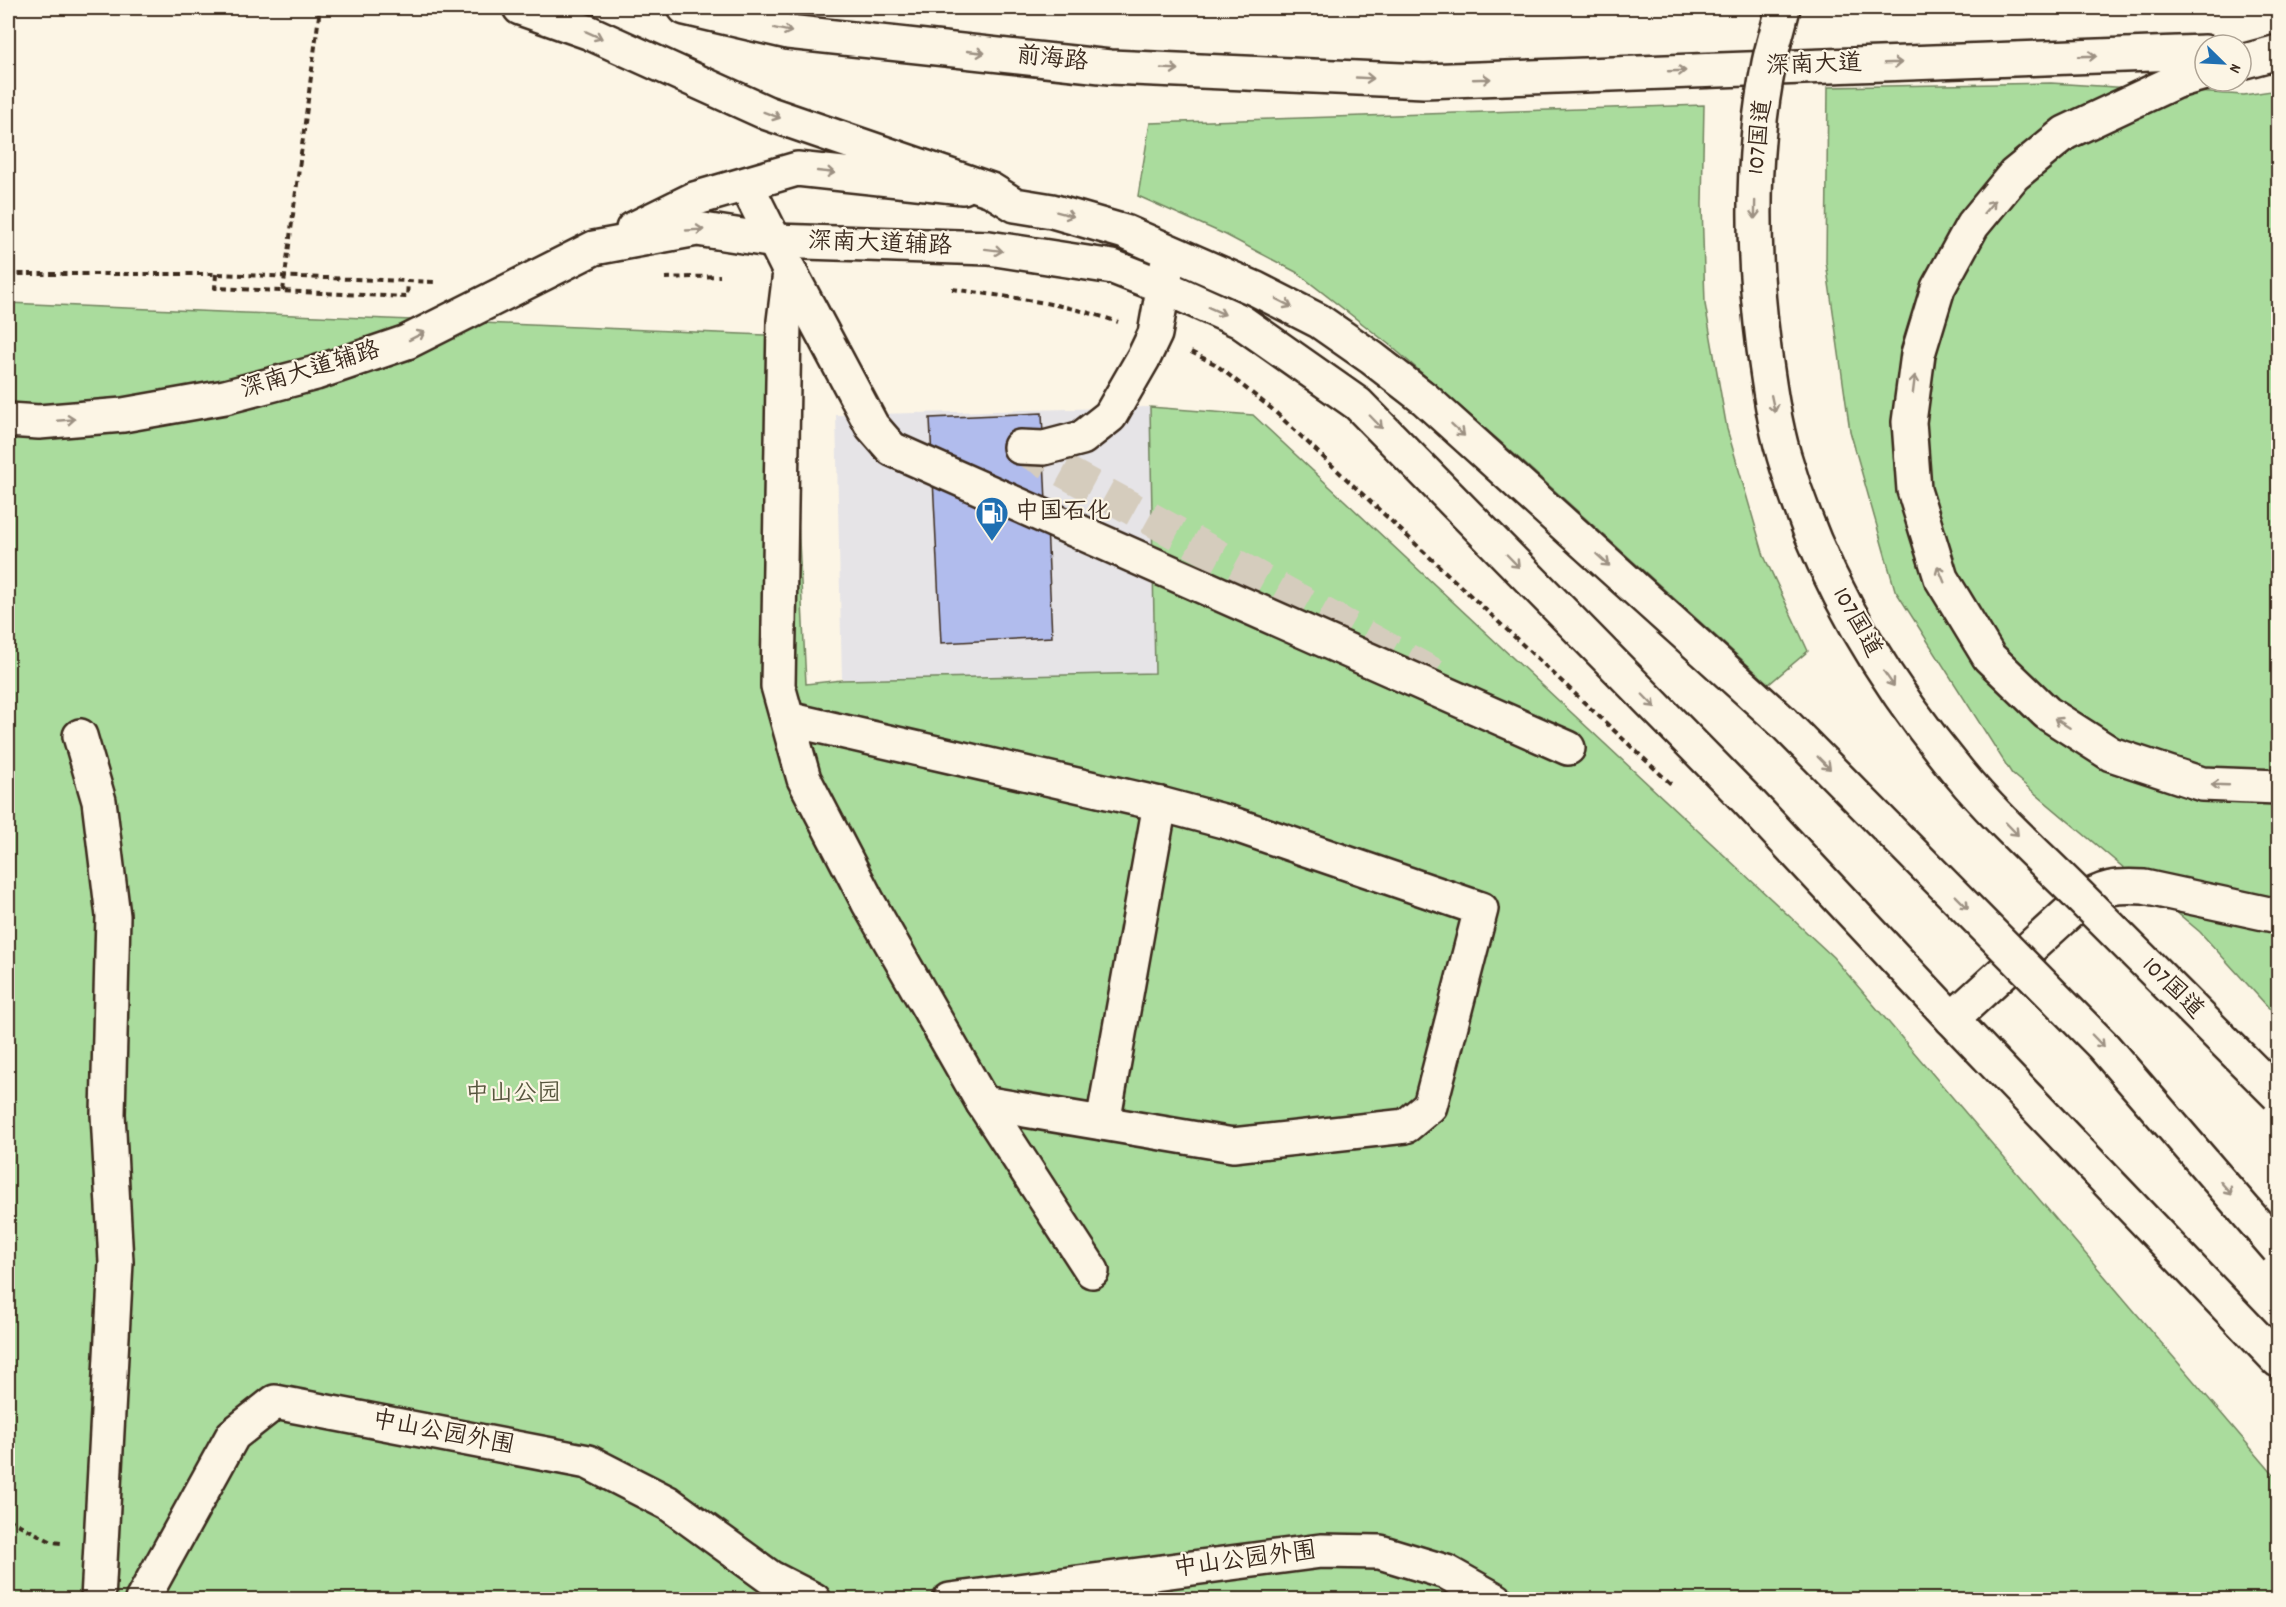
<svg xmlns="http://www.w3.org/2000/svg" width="2286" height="1607" font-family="Dekko,'LXGW WenKai TC',sans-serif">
<rect width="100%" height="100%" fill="#fcf5e5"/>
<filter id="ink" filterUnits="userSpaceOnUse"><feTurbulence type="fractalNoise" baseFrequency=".0167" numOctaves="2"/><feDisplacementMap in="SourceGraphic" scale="12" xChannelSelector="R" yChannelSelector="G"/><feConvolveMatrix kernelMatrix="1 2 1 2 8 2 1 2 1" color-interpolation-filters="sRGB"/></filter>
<g filter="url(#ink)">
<!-- built -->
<polygon fill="#e6e4e7" points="1150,407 1155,673 842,680 836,415"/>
<!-- green -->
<g fill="#aadc9d" stroke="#72835e" stroke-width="1.5">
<polygon points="2051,83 2244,95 2278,90 2278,1018 2200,932 2012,774 1895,590 1850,431 1826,262 1828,87"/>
<polygon points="1704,105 1702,204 1705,304 1727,429 1764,556 1808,651 1769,684 1503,444 1391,346 1296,272 1226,235 1138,196 1150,123"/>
<polygon points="8,303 789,336 806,684 842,680 1155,673 1150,407 1253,415 1833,957 2278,1480 2278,1599 8,1599"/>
</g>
<!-- building -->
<polygon fill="#b1bced" stroke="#3b2a1e" stroke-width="1.5" points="1042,413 1052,637 941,643 930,418"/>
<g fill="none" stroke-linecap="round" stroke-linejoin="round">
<!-- minor-tunnel -->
<polyline stroke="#d5ccbd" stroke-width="33" stroke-dasharray="33 16" stroke-linecap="butt" points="1020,447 1435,675"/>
<defs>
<g id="minor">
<polyline points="753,198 790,272 784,321 778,686 804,779 868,902 983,1103 1092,1271"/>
<polyline points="633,229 694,199 797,169 963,187"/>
<polyline points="790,272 872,426 892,449 1568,748"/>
<polyline points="8,420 39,422 123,415 225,397 316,373 407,342 594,248 697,229 775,241 989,248 1113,267 1164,287 1240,321 1358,404 1748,801 1952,1019 2278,1360"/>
<polyline points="1020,447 1044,448 1082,438 1110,416 1144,357 1155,334 1167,266"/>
<polyline points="788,719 1160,804 1227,822 1481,909 1430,1106 1406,1126 1233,1145 983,1103"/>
<polyline points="80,736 99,801 113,916 108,1114 116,1262 98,1600"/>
<path d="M1952,1019L2079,903C2103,887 2116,885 2144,887L2278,916"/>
<polyline points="1103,1123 1160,804"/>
<polyline points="142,1600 233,1435 275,1402 588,1462 668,1503 771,1578 814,1600"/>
<polyline points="950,1600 1321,1551 1380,1552 1446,1572 1496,1600"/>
</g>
<g id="major">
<polyline points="685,8 788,32 1110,67 1424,81 2205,52"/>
<polyline points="2241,62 2278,52"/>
<polyline points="2205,73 2174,82 2065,133 2014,175 1972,226 1938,288 1918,354 1909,422 1914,490 1941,578 1989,657 2047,713 2111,754 2202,784 2278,787"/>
</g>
<polyline id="highway" points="520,8 588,32 767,113 991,190 1015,205 1052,211 1125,232 1256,289 1319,321 1372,358 1425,399 1783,722"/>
</defs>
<!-- minor casing -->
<use href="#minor" stroke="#3b2a1e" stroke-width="38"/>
<!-- major casing -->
<use href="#major" stroke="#3b2a1e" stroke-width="38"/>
<!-- highway casing -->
<use href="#highway" stroke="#3b2a1e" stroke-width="38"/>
<!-- path -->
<g stroke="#3b2a1e" stroke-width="4" stroke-dasharray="6 4.5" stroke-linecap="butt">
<polyline points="8,274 216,274 436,282"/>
<polyline points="216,274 215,288 407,297 408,281"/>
<polyline points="665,278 720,276"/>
<path d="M952,289C1008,297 1065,303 1118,322"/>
<polyline points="1191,352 1215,364 1272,409 1671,784"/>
<polyline points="8,1519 52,1542 61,1543"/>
</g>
<!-- minor -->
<use href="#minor" stroke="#fcf5e5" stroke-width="33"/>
<!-- major -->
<use href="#major" stroke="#fcf5e5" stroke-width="33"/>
<!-- highway -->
<use href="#highway" stroke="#fcf5e5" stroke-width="33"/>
<defs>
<g id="highway-bridge">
<path d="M1783,8C1779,26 1773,44 1769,63C1750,157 1752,255 1764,349C1769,385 1774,422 1784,456C1818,573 1882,680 1959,773C1995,817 2039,856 2079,896C2146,963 2212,1029 2278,1095"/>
<polyline points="1783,722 2103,1046 2278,1249"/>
</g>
</defs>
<!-- highway-bridge casing -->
<use href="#highway-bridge" stroke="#3b2a1e" stroke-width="38" stroke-linecap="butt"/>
<!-- path-bridge -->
<polyline stroke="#3b2a1e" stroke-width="4" stroke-dasharray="6 4.5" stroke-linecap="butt" points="283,291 320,8"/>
<!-- highway-bridge -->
<use href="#highway-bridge" stroke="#fcf5e5" stroke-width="33"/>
</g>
<!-- one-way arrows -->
<defs><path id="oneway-shaft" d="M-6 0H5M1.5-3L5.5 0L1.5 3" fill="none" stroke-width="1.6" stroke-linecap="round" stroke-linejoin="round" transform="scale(1.5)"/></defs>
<g stroke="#9c9082">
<use href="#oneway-shaft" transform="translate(783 30) rotate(12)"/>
<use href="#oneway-shaft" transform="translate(594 35) rotate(24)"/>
<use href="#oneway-shaft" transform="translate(976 52) rotate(6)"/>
<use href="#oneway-shaft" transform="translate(2088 56) rotate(-2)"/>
<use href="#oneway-shaft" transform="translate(1893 63) rotate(-2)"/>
<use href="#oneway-shaft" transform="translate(1170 69) rotate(3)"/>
<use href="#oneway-shaft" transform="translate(1677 71) rotate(-2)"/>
<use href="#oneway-shaft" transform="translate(1365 78) rotate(3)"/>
<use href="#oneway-shaft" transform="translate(1482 79) rotate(-2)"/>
<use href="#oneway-shaft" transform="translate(772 115) rotate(20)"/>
<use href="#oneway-shaft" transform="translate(826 172) rotate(6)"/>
<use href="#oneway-shaft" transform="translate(1989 207) rotate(-50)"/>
<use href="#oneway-shaft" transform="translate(1755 210) rotate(91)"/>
<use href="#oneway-shaft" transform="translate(1065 214) rotate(15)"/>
<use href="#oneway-shaft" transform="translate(695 230) rotate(-3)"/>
<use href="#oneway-shaft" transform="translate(994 250) rotate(7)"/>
<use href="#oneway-shaft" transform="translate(1284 303) rotate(27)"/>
<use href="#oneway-shaft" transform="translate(1217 311) rotate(24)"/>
<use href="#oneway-shaft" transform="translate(417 336) rotate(-27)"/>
<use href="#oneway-shaft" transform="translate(1914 384) rotate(-83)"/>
<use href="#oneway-shaft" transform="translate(1773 404) rotate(78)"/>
<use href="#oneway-shaft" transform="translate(66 420) rotate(-5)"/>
<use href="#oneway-shaft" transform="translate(1376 422) rotate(46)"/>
<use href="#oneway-shaft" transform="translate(1458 430) rotate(43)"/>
<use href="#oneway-shaft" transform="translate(1603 560) rotate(42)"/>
<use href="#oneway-shaft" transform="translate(1513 561) rotate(46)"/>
<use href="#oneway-shaft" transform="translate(1941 574) rotate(-112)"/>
<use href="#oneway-shaft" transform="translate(1889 679) rotate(55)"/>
<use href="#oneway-shaft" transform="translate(1649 701) rotate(46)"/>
<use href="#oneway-shaft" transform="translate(2062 723) rotate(-148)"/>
<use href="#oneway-shaft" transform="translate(1824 763) rotate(45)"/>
<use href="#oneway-shaft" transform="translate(2220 785) rotate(-178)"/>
<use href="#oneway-shaft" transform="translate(2012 829) rotate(46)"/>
<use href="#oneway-shaft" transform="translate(1962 902) rotate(45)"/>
<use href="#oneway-shaft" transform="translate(2098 1041) rotate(46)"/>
<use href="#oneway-shaft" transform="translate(2226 1188) rotate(49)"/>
</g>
</g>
<!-- icons -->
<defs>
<symbol id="fuel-pin" viewBox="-11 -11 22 30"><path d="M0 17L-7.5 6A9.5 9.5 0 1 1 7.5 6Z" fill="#1f6fb2" stroke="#fcf5e5"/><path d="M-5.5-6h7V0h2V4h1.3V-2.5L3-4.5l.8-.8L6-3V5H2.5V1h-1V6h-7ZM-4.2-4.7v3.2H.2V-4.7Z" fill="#fff"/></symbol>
</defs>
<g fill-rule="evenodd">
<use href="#fuel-pin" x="973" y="494" width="38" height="52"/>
</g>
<g text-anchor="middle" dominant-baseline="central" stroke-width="4.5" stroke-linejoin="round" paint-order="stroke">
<!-- street labels -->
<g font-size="24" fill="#3b2a1e" stroke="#fcf5e5">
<text transform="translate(1052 60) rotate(6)">前海路</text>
<text transform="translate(1814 66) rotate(-2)">深南大道</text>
<text transform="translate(1761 137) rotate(-84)">107国道</text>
<text transform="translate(880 245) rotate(2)">深南大道辅路</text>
<text transform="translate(311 371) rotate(-17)">深南大道辅路</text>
<text transform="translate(1856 623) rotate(61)">107国道</text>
<text transform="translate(2172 989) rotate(45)">107国道</text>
<text transform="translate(443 1434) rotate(11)">中山公园外围</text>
<text transform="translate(1245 1561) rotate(-7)">中山公园外围</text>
</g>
<!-- poi labels -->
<g font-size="24" fill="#3b2a1e" stroke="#fcf5e5" text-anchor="start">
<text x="1015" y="513">中国石化</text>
</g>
<!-- park labels -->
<g font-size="24" fill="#57563e" stroke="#fcf5e5">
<text x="513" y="1095">中山公园</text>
</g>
</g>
<!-- margin -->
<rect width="2286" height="1607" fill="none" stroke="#fcf5e5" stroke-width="30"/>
<rect x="15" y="15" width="2256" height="1577" fill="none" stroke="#3b2a1e" stroke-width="2" filter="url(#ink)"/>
<!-- north arrow -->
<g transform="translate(2223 63) rotate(114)"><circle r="28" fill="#fcf5e5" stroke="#afa495" stroke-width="1.5"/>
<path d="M0-4.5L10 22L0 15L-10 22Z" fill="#1f6fb2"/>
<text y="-9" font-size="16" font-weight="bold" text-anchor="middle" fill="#3b2a1e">N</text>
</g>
</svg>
